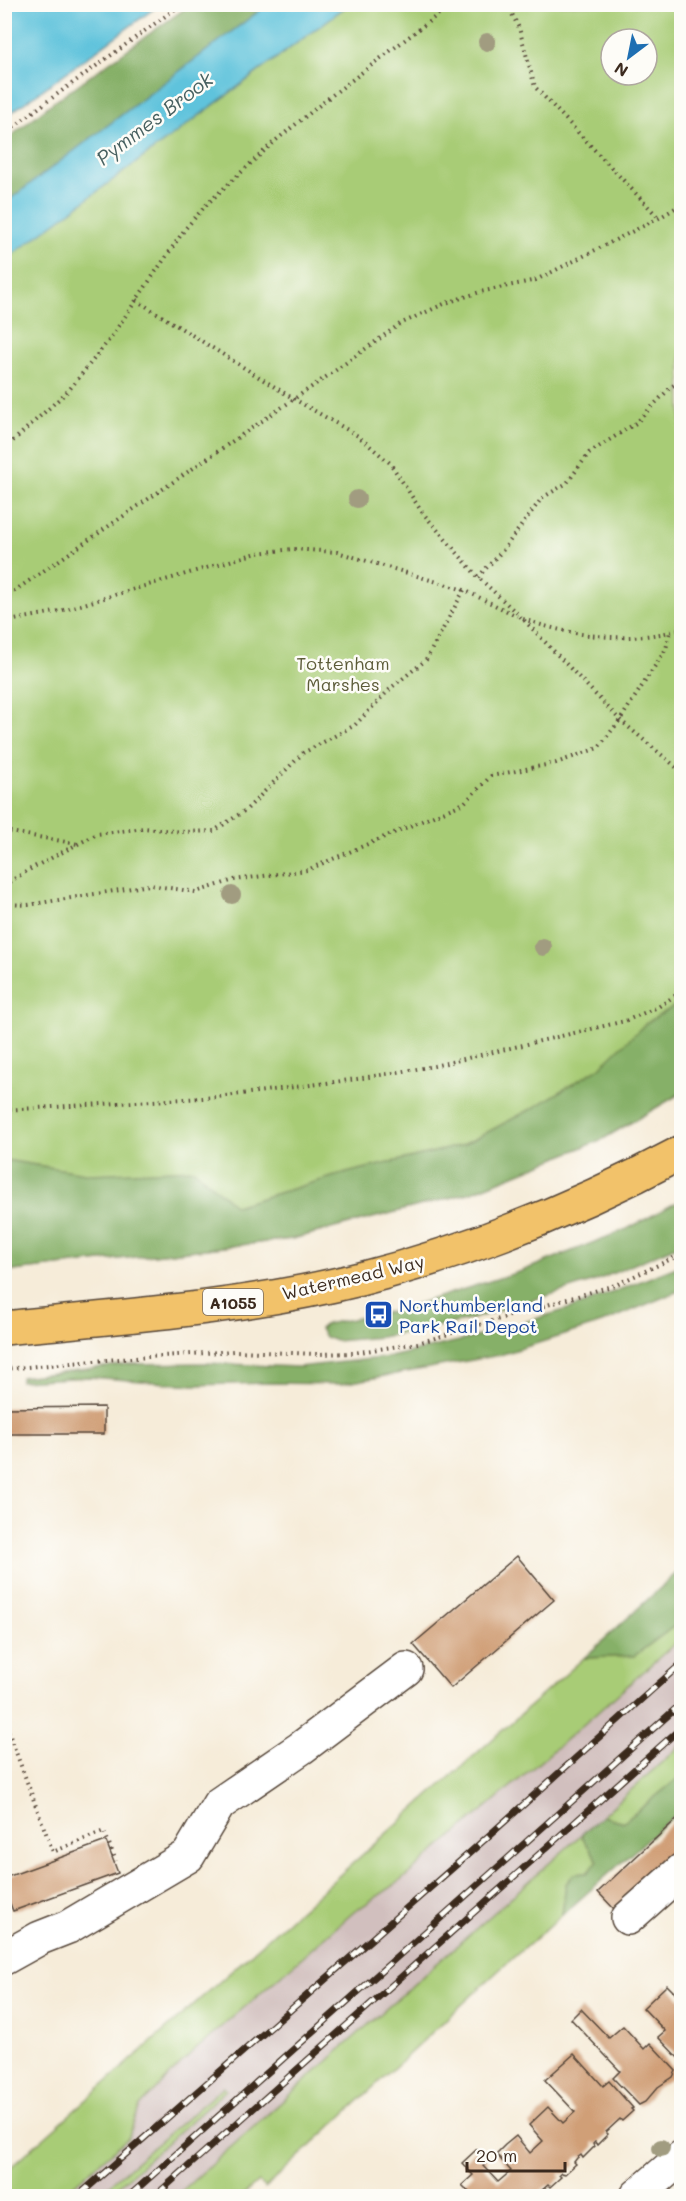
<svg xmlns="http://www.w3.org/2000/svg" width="686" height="2201" font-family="Mali,sans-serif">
<rect width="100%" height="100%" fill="#fdfcf7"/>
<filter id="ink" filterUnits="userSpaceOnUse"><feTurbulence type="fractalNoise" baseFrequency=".0167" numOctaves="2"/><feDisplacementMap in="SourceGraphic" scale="12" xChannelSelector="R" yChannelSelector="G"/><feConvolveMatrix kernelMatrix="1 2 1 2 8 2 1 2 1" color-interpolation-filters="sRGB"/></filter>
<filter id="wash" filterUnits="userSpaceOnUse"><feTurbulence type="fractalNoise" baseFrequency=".008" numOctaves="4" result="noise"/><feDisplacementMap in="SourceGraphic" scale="24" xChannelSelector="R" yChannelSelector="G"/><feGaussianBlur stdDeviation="1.35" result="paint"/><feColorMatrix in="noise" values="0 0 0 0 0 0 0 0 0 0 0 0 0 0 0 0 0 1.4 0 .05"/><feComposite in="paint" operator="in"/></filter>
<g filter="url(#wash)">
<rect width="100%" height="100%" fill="#f6ecd9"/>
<!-- industrial -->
<polygon fill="#d1bfbe" points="681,1638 681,1745 176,2196 61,2196 128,2138 140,2106 193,2052 355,1911 398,1883 590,1719"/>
<!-- green -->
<g fill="#a8cc76" stroke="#727b4a" stroke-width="1.5" fill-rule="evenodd">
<path d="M348,5H681V1093L603,1139L472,1192L292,1239L5,1272V255L76,207ZM611,39H647V75H611Z"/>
<polygon points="681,1621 681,1638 590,1719 398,1883 355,1911 193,2052 140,2106 128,2138 61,2196 5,2196 4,2173 584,1658 634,1656"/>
<polygon points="681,1745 681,1776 624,1822 602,1816"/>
<polygon points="581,1835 598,1861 587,1873 574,1874 566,1884 562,1915 498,1971 265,2188 258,2182 242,2196 176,2196"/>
<polygon points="224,2086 226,2090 107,2196 96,2196"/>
</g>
<!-- forest -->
<g fill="#86b067" stroke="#606d42" stroke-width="1.5">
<polygon points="190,5 267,5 5,203 5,141 48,106"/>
<polygon points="681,1002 681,1093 603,1139 472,1192 292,1239 5,1272 5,1160 91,1174 194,1169 235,1206 342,1174 463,1145 535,1107 599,1068 646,1023"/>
<polygon points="681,1200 681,1244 595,1281 465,1321 381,1337 336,1341 325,1337 320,1329 326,1324 394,1311 522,1271 627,1229"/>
<polygon points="681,1265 681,1290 602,1323 500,1355 341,1384 270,1383 193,1385 89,1377 21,1381 21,1377 128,1364 205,1363 298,1367 390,1357 472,1338 581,1305"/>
<polygon points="681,1569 681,1621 634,1656 584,1658"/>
<polygon points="681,1776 681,1810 562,1915 566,1884 574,1874 587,1873 598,1861 581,1835 602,1816 624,1822"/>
</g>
<!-- water -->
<g fill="#5ec3dc" stroke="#4c767d" stroke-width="1.5">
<polygon points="5,4 159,4 159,5 5,117"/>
<polygon points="267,5 348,5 5,260 5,203"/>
</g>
<g id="blocks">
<!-- building -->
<g fill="#d09f77">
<polygon points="104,1407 104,1434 4,1434 4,1408"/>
<polygon points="517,1556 554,1600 451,1688 413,1644"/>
<polygon points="682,1814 682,1848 615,1910 598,1892"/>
<polygon points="106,1841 118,1873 13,1911 4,1888 4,1878"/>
<polygon points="667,1985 682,2000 682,2062 658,2037 665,2031 643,2008"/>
<polygon points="581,2009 609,2038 623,2026 644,2049 650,2043 676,2071 673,2077 658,2087 645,2102 639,2105 613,2078 620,2071 571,2019"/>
<polygon points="574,2054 603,2086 609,2081 633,2108 631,2109 633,2111 622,2121 620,2119 606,2132 608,2134 597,2145 595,2142 593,2144 594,2147 583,2158 581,2155 577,2158 574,2162 576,2164 565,2174 561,2173 559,2175 561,2177 550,2187 548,2185 541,2191 543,2194 540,2196 473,2196 462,2185 473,2175 462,2163 477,2149 488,2161 483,2166 498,2182 511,2171 496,2154 505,2145 516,2136 530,2153 543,2141 529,2125 548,2107 563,2123 575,2112 545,2080"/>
</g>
</g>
</g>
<g filter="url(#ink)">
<use href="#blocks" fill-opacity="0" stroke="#57473a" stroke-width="1.5"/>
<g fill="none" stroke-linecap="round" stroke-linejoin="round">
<defs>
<g id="minor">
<polyline points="628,1918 682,1870"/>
<polyline points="4,1958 40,1938 68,1927 188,1856 219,1804 301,1748 406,1669"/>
<polyline points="637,2196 682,2157"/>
</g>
<path id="major" d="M4,1328C123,1316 245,1308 360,1279C473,1250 579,1207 682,1152"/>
</defs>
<!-- minor casing -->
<use href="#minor" stroke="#57473a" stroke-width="36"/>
<!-- major casing -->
<use href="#major" stroke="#57473a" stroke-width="36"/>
<!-- path -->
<g stroke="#57473a" stroke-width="4" stroke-dasharray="1.5 4.5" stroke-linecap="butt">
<polyline points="507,4 519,28 535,87 659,218"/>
<polyline points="4,134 45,103 182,4"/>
<polyline points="136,300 294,399 358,436 390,463 422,512 478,577 522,618 620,720 682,772"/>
<polyline points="4,449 69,390 109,340 185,229 208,203 275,141 331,96 452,4"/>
<polyline points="478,577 503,550 542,498 567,483 589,453 636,423 671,387 682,380"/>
<polyline points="4,598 329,375 400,324 446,303 480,292 536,280 659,218 682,204"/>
<path d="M523,619C574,637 629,644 682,629"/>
<polyline points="4,622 60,611 257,553 293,549 337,552 464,590 517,616"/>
<polyline points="4,833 10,832 78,844"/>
<polyline points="4,885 34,867 97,834 144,828 184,832 214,831 247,809 303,753 355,725 392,687 426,660 464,590"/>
<polyline points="4,904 28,905 150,885 196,892 234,880 307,870 464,803 491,776 556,763 598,748 620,720 666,649 670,632"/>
<polyline points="4,1110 218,1097 357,1079 434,1066 625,1021 658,1007 682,991"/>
<polyline points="4,1369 106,1360 234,1351 318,1354 353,1353 418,1343 615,1285 682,1254"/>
<polyline points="4,1720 53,1852 104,1831 116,1861"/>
</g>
<!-- minor -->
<use href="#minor" stroke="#fff" stroke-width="33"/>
<!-- major -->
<use href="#major" stroke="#f2c26a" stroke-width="33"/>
<defs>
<g id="rail">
<polyline points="78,2196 465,1857 682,1663"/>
<polyline points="129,2196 682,1703"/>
<polyline points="155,2196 682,1727"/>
</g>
</defs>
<!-- rail casing -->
<use href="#rail" stroke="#3b2a1e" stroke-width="7"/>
<!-- rail -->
<use href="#rail" stroke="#fdfcf7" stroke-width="4.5" stroke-dasharray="14" stroke-linecap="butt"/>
</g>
<!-- trees -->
<g fill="#a19c80">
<circle cx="487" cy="42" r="9"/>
<circle cx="357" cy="499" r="9"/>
<circle cx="232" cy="895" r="9"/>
<circle cx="543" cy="947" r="9"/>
<circle cx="661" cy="2148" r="9"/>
</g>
</g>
<!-- icons -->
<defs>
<symbol id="bus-square" viewBox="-11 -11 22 22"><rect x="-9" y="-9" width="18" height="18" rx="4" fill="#1a4fb4" stroke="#fdfcf7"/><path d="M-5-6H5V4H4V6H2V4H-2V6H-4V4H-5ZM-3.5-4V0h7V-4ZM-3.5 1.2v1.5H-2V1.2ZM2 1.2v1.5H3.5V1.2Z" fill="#fff"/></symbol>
</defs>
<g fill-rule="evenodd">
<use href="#bus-square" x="362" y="1298" width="33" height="33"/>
</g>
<g text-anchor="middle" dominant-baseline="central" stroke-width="5" stroke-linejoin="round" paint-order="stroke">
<!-- shield labels -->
<rect fill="#fdfcf7" stroke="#75695f" stroke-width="1.5" x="203" y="1289" width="60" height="26" rx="4.5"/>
<g font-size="16" font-weight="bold" fill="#3b2a1e">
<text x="233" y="1302">A1055</text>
</g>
<!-- park labels -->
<g font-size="18" fill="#5c5b38" stroke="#fdfcf7">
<text x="343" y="663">Tottenham<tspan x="343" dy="21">Marshes</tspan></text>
</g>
<!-- street labels -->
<g font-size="18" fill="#3b2a1e" stroke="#fdfcf7">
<text transform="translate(353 1277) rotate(-13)">Watermead Way</text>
</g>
<!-- transit labels -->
<g font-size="18" fill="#164399" stroke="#fdfcf7" text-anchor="start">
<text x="399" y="1305">Northumberland<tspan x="399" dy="21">Park Rail Depot</tspan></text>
</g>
<!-- water labels -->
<g font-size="20" font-style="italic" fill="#476060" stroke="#fdfcf7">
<text transform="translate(154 118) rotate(-37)">Pymmes Brook</text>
</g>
</g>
<!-- margin -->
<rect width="686" height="2201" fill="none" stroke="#fdfcf7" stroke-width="24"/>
<!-- north arrow -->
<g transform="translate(629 57) rotate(212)"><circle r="28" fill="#fdfcf7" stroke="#afa8a0" stroke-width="1.5"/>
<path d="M0-4.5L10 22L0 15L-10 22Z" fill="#1f6fb2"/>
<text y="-9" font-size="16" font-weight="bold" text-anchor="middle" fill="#3b2a1e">N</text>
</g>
<!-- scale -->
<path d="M467 2162v9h98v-9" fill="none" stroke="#3b2a1e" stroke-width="3"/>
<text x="476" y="2162" font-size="18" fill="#3b2a1e" stroke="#fdfcf7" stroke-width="4.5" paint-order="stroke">20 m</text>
</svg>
